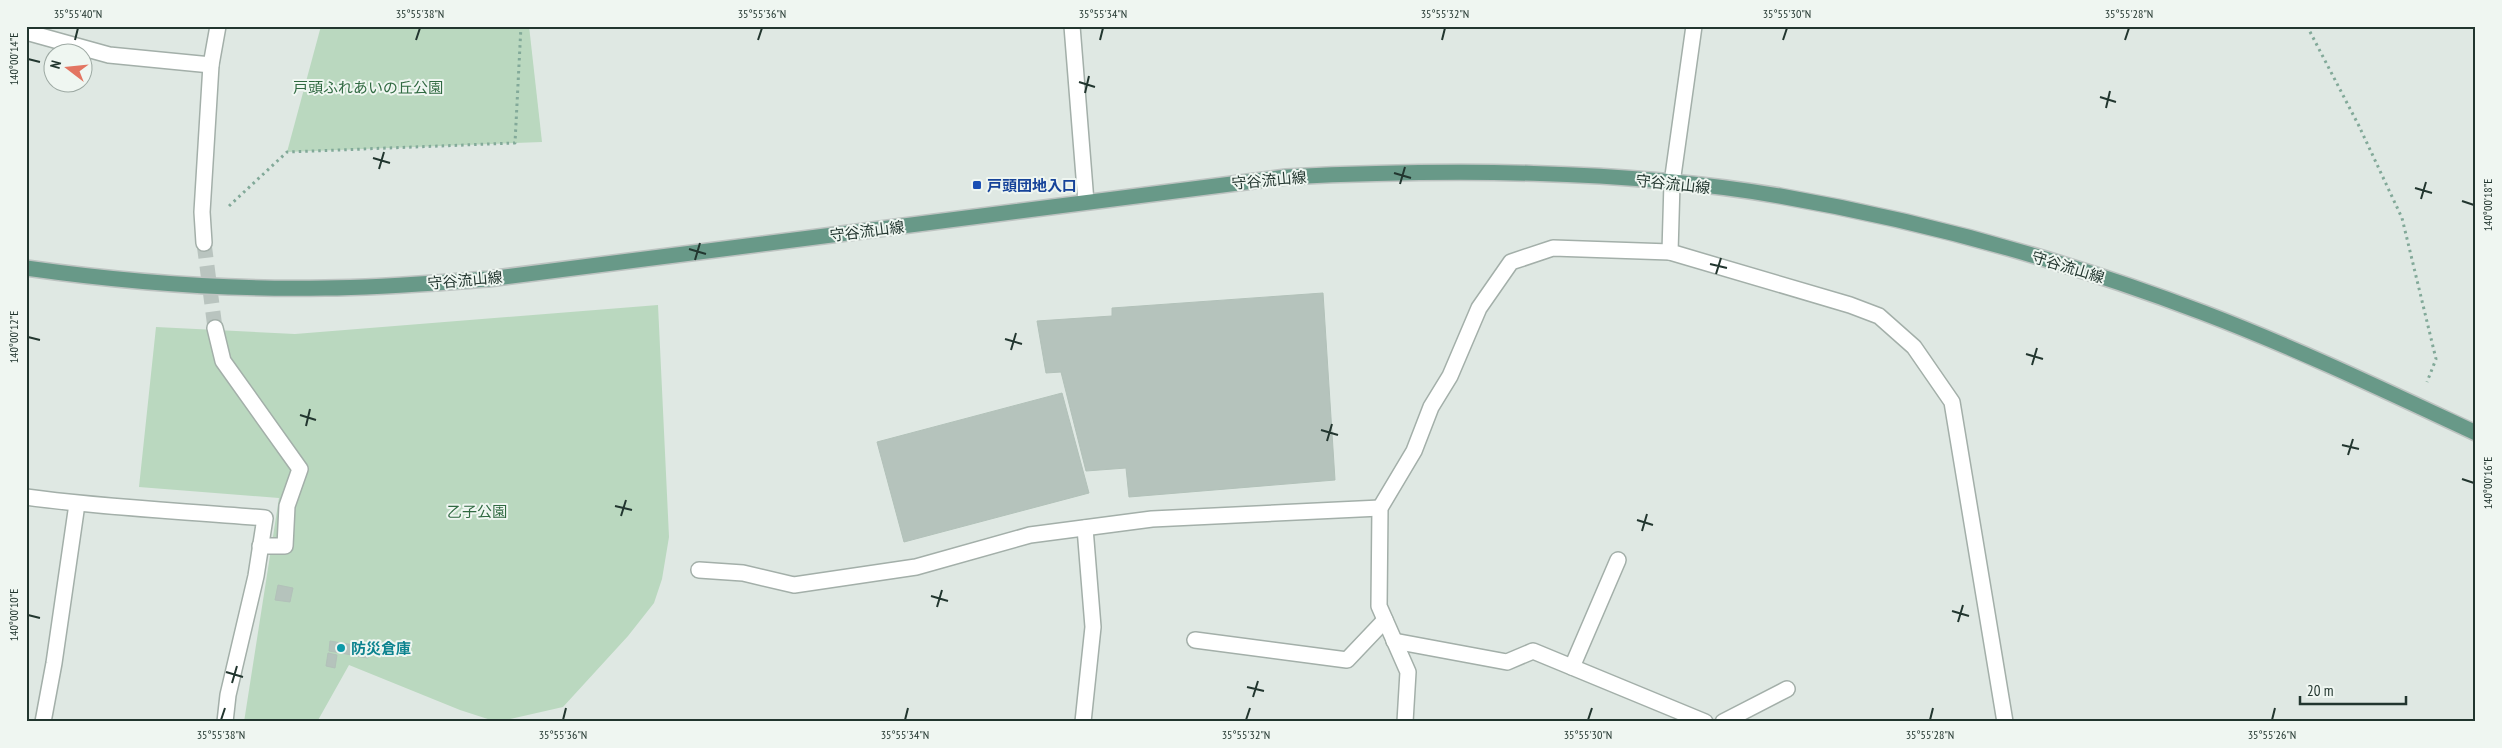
<svg xmlns="http://www.w3.org/2000/svg" width="2502" height="748" font-family="'PT Sans Narrow','Noto Sans JP',sans-serif">
<rect width="100%" height="100%" fill="#dfe8e3"/>
<!-- green -->
<g fill="#bad8bf">
<polygon points="321,26 529,26 542,142 287,152"/>
<polygon points="658,305 669,537 662,579 654,603 628,636 563,707 497,722 460,710 349,665 317,722 244,722 279,498 139,487 156,327 295,334"/>
</g>
<!-- building -->
<g fill="#b5c3bc" stroke="#b2c1b9">
<polygon points="1323,293 1335,480 1129,497 1126,468 1086,471 1061,372 1046,373 1037,321 1112,316 1112,308"/>
<polygon points="1062,393 1089,493 904,542 877,442"/>
<polygon points="278,585 293,588 290,602 275,600"/>
<polygon points="330,641 354,645 352,655 329,651"/>
<polygon points="356,645 369,648 368,658 354,656"/>
<polygon points="328,653 337,655 335,668 326,666"/>
</g>
<g fill="none" stroke-linecap="round" stroke-linejoin="round">
<!-- minor-tunnel -->
<polyline stroke="#b9c4bf" stroke-width="15" stroke-dasharray="15 8" stroke-linecap="butt" points="204,243 215,328"/>
<defs>
<g id="minor">
<polyline points="1072,26 1086,202"/>
<polyline points="1694,26 1672,183 1670,252 1850,305 1879,316 1914,347 1952,402 2005,722"/>
<polyline points="26,32 109,55 211,65 218,26"/>
<polyline points="204,243 202,212 211,65"/>
<polyline points="215,328 223,361 300,469 287,506 285,546 260,546"/>
<path d="M26,497C105,508 185,511 265,518L256,576L228,695L225,722"/>
<polyline points="699,570 743,573 794,585 916,567 1030,535 1152,519 1380,508"/>
<polyline points="1195,640 1347,660 1385,620"/>
<polyline points="1394,641 1507,662 1533,651 1705,722"/>
<polyline points="1572,667 1618,560"/>
<polyline points="43,722 54,663 77,504"/>
<polyline points="1083,722 1093,627 1085,528"/>
<polyline points="1405,722 1408,672 1379,606 1380,508 1414,451 1431,407 1450,376 1479,308 1511,262 1553,248 1670,252"/>
<polyline points="1723,722 1787,689"/>
</g>
<path id="major" d="M26,268C125,282 226,290 325,288C380,288 434,283 488,279L1286,177C1447,169 1621,169 1780,196C1924,221 2067,261 2204,313C2296,348 2386,391 2476,433"/>
</defs>
<!-- minor casing -->
<use href="#minor" stroke="#a3afa9" stroke-width="18"/>
<!-- major casing -->
<use href="#major" stroke="#bdc3c1" stroke-width="18"/>
<!-- path -->
<g stroke="#82a999" stroke-width="3" stroke-dasharray="2.5 4" stroke-linecap="butt">
<polyline points="2307,26 2359,126 2402,218 2436,359 2427,382"/>
<polyline points="229,206 287,152 515,143 521,26"/>
</g>
<!-- minor -->
<use href="#minor" stroke="#fff" stroke-width="15"/>
<!-- major -->
<use href="#major" stroke="#689988" stroke-width="15"/>
</g>
<!-- ticks -->
<path fill="none" stroke="#22362f" stroke-width="2" d="M75,40L78,28M416,40L420,28M758,40L762,28M1100,40L1103,28M1442,40L1445,28M1783,40L1787,28M2125,40L2129,28M28,59L40,62M1079,82L1095,87M1085,93L1089,76M2100,97L2116,102M2106,108L2110,91M373,158L390,163M379,169L384,152M1394,173L1411,178M1400,184L1405,167M2415,188L2432,193M2421,199L2426,182M2462,201L2474,205M689,249L706,254M695,260L700,243M1710,264L1727,268M1716,274L1721,258M28,337L40,340M1005,339L1022,344M1011,350L1016,333M2026,354L2043,359M2032,365L2037,348M300,415L316,420M306,426L310,409M1321,430L1338,435M1327,441L1332,424M2342,445L2359,449M2348,455L2353,439M2462,479L2474,483M615,506L632,510M621,516L626,500M1637,520L1653,525M1642,531L1647,514M931,596L948,601M937,607L942,590M1952,611L1969,616M28,615L40,618M1958,622L1963,605M226,672L243,677M232,683L237,666M1247,687L1264,691M1253,697L1258,681M221,720L225,708M563,720L566,708M905,720L908,708M1246,720L1250,708M1588,720L1592,708M1930,720L1933,708M2272,720L2275,708"/>
<!-- markers -->
<rect fill="#1a4fb4" stroke="#eff6f1" stroke-width="2" x="972" y="180" width="10" height="10" rx="2.5"/>
<circle fill="#0f9aa8" stroke="#eff6f1" stroke-width="2" cx="341" cy="648" r="5"/>
<g text-anchor="middle" dominant-baseline="central" stroke-width="4" stroke-linejoin="round" paint-order="stroke">
<!-- park labels -->
<g font-size="15" fill="#306941" stroke="#eff6f1">
<text x="368" y="87">戸頭ふれあいの丘公園</text>
<text x="477" y="511">乙子公園</text>
</g>
<!-- street labels -->
<g font-size="15" fill="#22362f" stroke="#eff6f1">
<text transform="translate(1269 180) rotate(-5)">守谷流山線</text>
<text transform="translate(1673 184) rotate(6)">守谷流山線</text>
<text transform="translate(867 231) rotate(-7)">守谷流山線</text>
<text transform="translate(2068 267) rotate(17)">守谷流山線</text>
<text transform="translate(465 280) rotate(-5)">守谷流山線</text>
</g>
<!-- transit labels -->
<g font-size="15" font-weight="bold" fill="#164399" stroke="#eff6f1" text-anchor="start">
<text x="987" y="185">戸頭団地入口</text>
</g>
<!-- culture labels -->
<g font-size="15" font-weight="bold" fill="#0d838f" stroke="#eff6f1" text-anchor="start">
<text x="351" y="648">防災倉庫</text>
</g>
</g>
<!-- border -->
<rect width="2502" height="748" fill="none" stroke="#eff6f1" stroke-width="55"/>
<!-- north arrow -->
<g transform="translate(68 68) rotate(286)"><circle r="24" fill="#eff6f1" stroke="#9da9a3"/>
<path d="M0-4L9 19L0 12L-9 19Z" fill="#e37562"/>
<text y="-8" font-size="14" font-weight="bold" text-anchor="middle" fill="#22362f">N</text>
</g>
<!-- scale -->
<path d="M2300 696v8h106v-8" fill="none" stroke="#22362f" stroke-width="2.5"/>
<text x="2307" y="696" font-size="15" fill="#22362f" stroke="#eff6f1" stroke-width="4" paint-order="stroke">20 m</text>
<rect x="28" y="28" width="2446" height="692" fill="none" stroke="#22362f" stroke-width="2"/>
<g font-size="12" text-anchor="middle" fill="#22362f">
<text x="78" y="18">35°55'40"N</text>
<text x="420" y="18">35°55'38"N</text>
<text x="762" y="18">35°55'36"N</text>
<text x="1103" y="18">35°55'34"N</text>
<text x="1445" y="18">35°55'32"N</text>
<text x="1787" y="18">35°55'30"N</text>
<text x="2129" y="18">35°55'28"N</text>
<text transform="translate(14 59) rotate(-90)" y="4">140°00'14"E</text>
<text transform="translate(2488 205) rotate(-90)" y="4">140°00'18"E</text>
<text transform="translate(14 337) rotate(-90)" y="4">140°00'12"E</text>
<text transform="translate(2488 483) rotate(-90)" y="4">140°00'16"E</text>
<text transform="translate(14 615) rotate(-90)" y="4">140°00'10"E</text>
<text x="221" y="739">35°55'38"N</text>
<text x="563" y="739">35°55'36"N</text>
<text x="905" y="739">35°55'34"N</text>
<text x="1246" y="739">35°55'32"N</text>
<text x="1588" y="739">35°55'30"N</text>
<text x="1930" y="739">35°55'28"N</text>
<text x="2272" y="739">35°55'26"N</text>
</g>
</svg>
